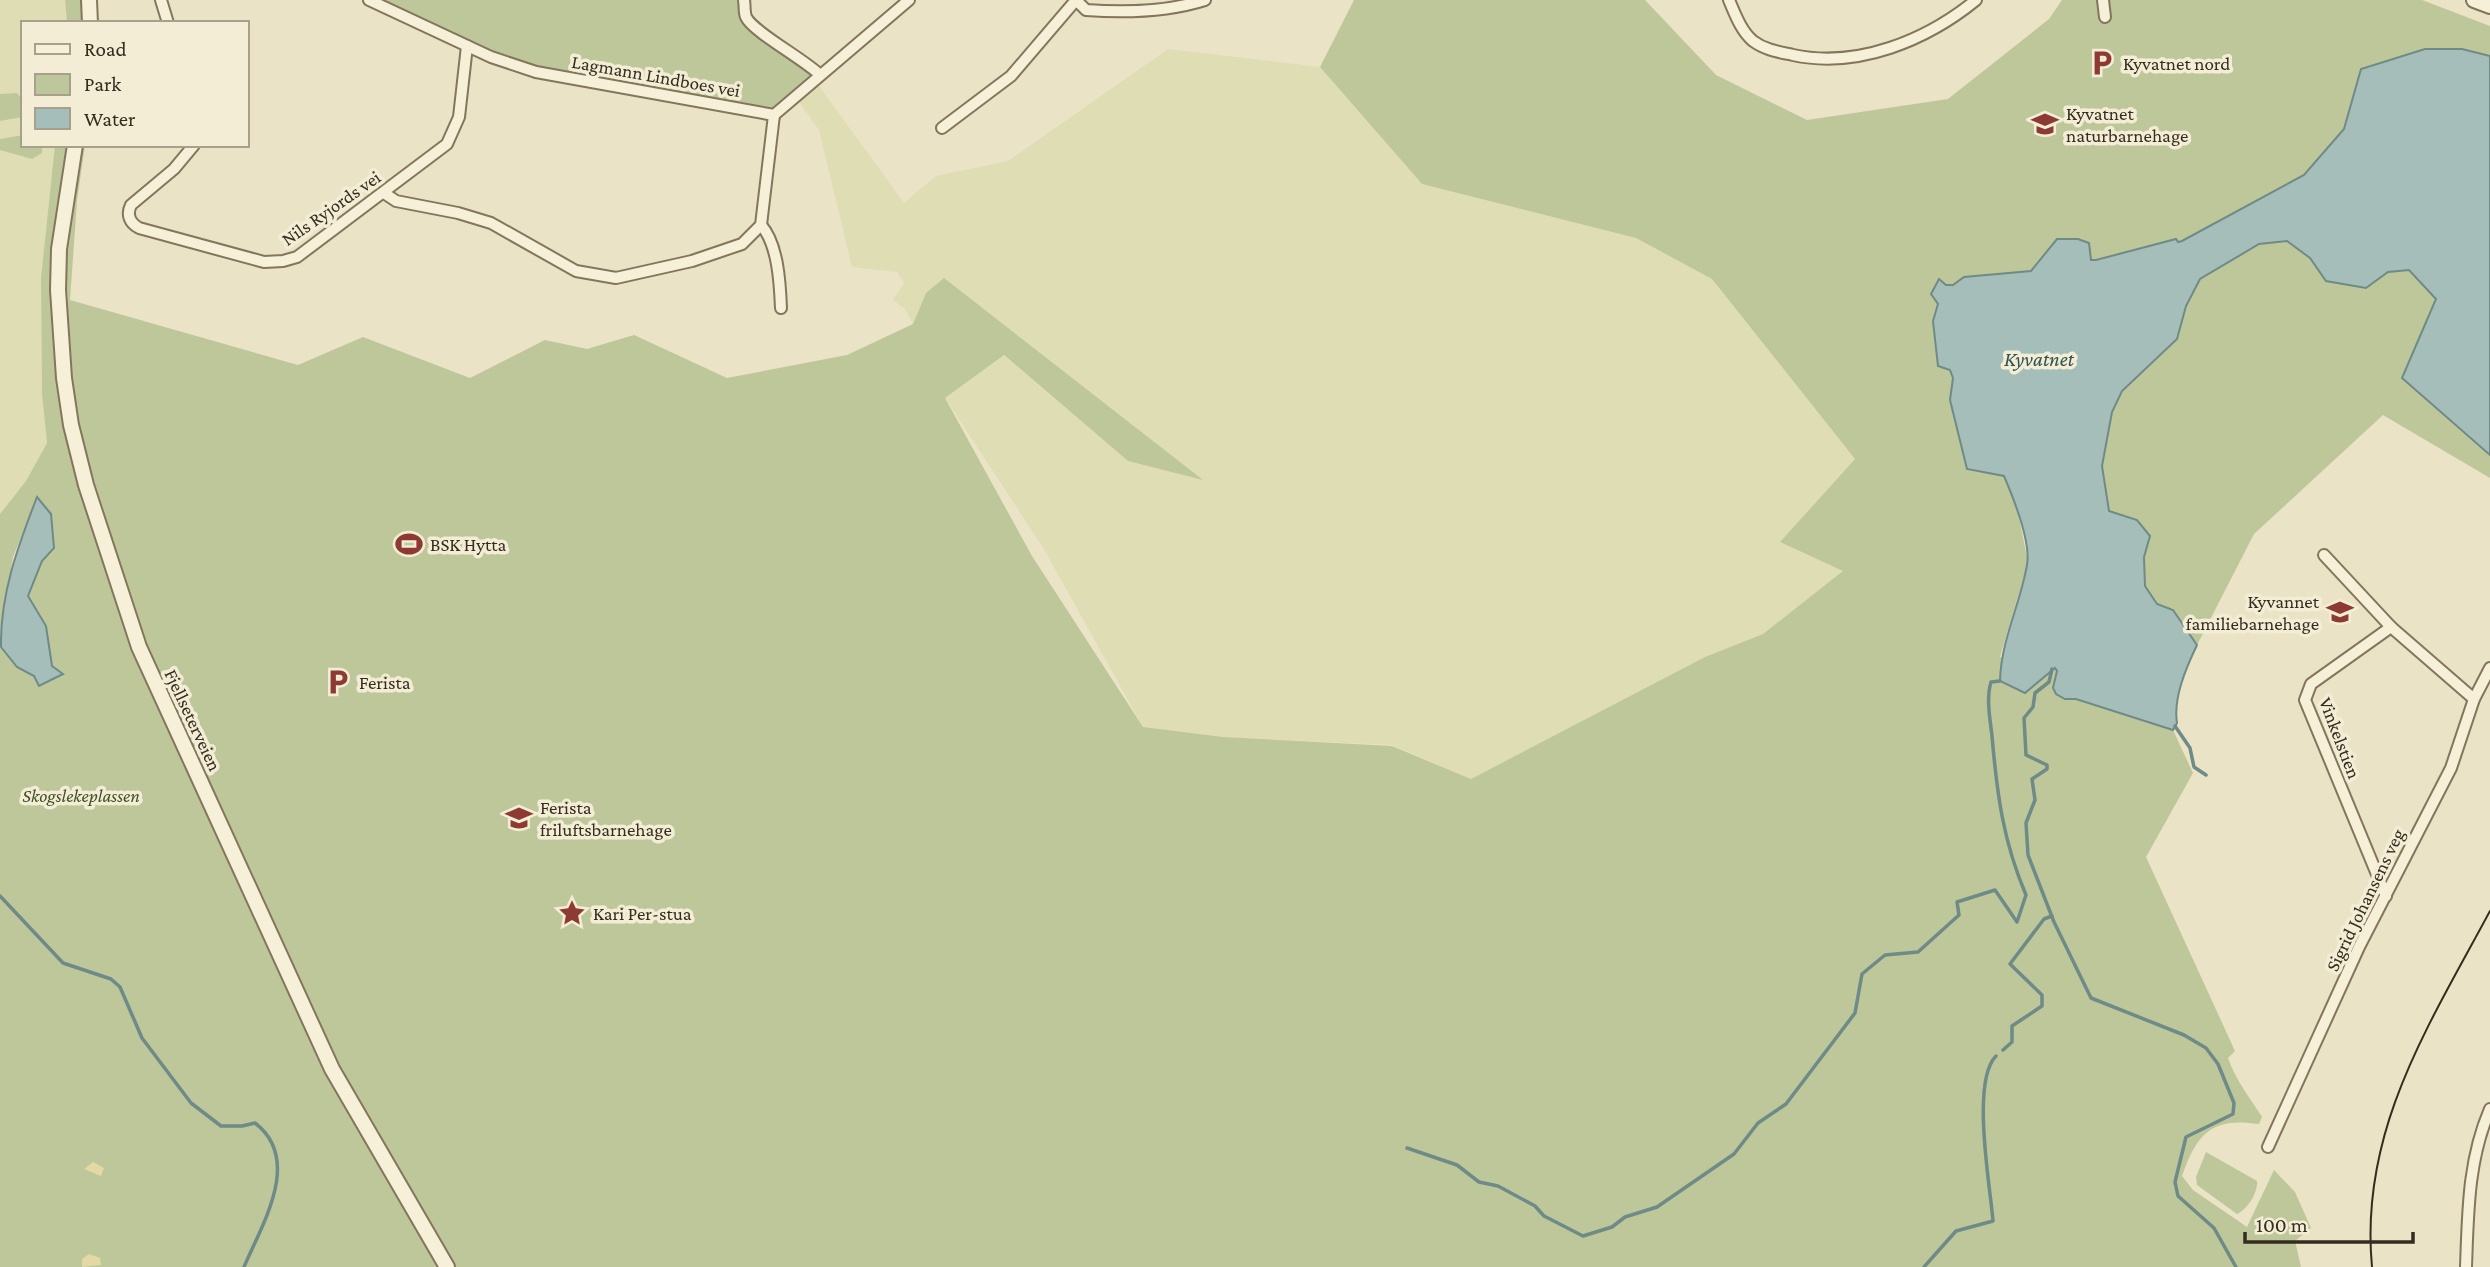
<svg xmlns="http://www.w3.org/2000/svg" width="2490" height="1267" font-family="'Crimson Pro',serif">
<rect width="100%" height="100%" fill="#eae3c5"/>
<!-- farmland -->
<g fill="#dfddb3">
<polygon points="0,0 65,0 67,23 23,23 23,100 17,93 0,94"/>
<polygon points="1168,49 1320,67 1422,184 1636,238 1712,279 1855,459 1780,542 1844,571 1763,634 1705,657 1471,779 1392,745 1223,737 1143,727 1044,549 945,398 1003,355 1128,461 1200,479 926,293 913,324 905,309 893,300 904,283 897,272 852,267 819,130 799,102 819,86 904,203 936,176 1008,161"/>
<polygon points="23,115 23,135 0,139 0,121"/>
<polygon points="42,145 55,145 41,278 42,394 47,443 26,481 0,514 0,150 32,159 42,153"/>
</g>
<!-- green -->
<g fill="#bdc79a" fill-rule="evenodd">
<polygon points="65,0 94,0 95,23 67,23"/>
<polygon points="369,0 744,0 746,16 820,75 774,115 536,72"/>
<path d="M1354,0H1645L1716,75L1807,120L1948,99L2049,19L2062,0H2422L2490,26V56L2462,49L2361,69L2344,129L2304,175L2182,241L2178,242L2175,239L2096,260L2031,271L1964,277L1953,285H1946L1933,321L1938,366L1950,370L1953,378L1950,400L2004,475L2016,503L2028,562L2000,657L2055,668L2057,671L2053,688L2056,694L2065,699H2076L2173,730L2193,773L2146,857L2235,1051L2228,1058C2236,1081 2249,1096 2262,1117L2259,1124C2212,1117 2197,1133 2182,1176L2193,1190L2247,1227L2274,1170L2295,1192L2311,1228L2295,1241L2301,1267H0V514L26,481L47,443L42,394L41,278L55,145H85L77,201L70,300L298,365L363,337L470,378L545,340L587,349L634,335L727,378L847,355L913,324L926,293L944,278L1203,480L1128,461L1004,355L945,398L1032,556L1143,727L1223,737L1392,746L1471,779L1705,657L1763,634L1843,571L1780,542L1855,459L1712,279L1636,238L1422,184L1320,67ZM37,498L51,514L54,548L42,561L28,596L46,626L52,666L63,674L39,686L34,676L17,666L1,630L13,557Z"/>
<polygon points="17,93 23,100 22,117 0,121 0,94"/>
<polygon points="23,135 23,145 42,145 42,153 32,159 0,150 0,139"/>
<polygon points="2287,241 2310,258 2326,281 2366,288 2388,272 2409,270 2436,299 2403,378 2490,455 2490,478 2383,415 2254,534 2197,645 2173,610 2157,604 2145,586 2144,557 2150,536 2137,520 2109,511 2102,466 2112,412 2122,391 2177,339 2186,306 2200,279 2259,244"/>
<path d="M2206,1152L2257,1181C2258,1192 2248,1209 2237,1214L2197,1185L2196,1177Z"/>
</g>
<!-- sand -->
<g fill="#e4d9a5">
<polygon points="93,1162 104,1168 101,1176 84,1169"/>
<polygon points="89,1254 100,1258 101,1265 82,1267 82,1259"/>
</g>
<!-- water -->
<g fill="#a6beb9" stroke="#6e8b87" stroke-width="2">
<path d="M2425,49H2462L2490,56V455L2402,378L2436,299L2409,270L2388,272L2366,288L2326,281L2310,258L2287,241L2259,244L2200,279L2186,306L2177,339L2122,391L2112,412L2102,466L2109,511L2137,520L2150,536L2144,557L2145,586L2157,604L2173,610L2197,645C2186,668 2173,698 2177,723L2173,730L2076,699H2065L2056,694L2053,688L2057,671L2055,668L2025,693L2000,681C2001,640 2020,605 2027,565C2031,542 2013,497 2004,476L1967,469L1950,400L1953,378L1950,370L1938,366L1933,321L1938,304L1931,294L1939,279L1946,285H1953L1964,277L2031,271L2057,239H2078L2089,243L2091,260H2096L2176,239L2178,242L2182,241L2304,175L2344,129L2361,69Z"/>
<path d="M37,497L51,514L54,548L42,561L28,596L46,626L52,666L63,674L39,686L34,676L17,667L1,647C0,594 18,546 37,497Z"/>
</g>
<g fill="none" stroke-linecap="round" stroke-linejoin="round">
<!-- stream -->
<g stroke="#6e8b87" stroke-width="3.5">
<polyline points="2052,669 2049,682 2035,693 2033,707 2024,718 2026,755 2047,765 2047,769 2032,779 2035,800 2026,823 2028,855 2054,922 2091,998 2184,1035 2206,1048 2218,1064 2234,1103 2233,1114 2186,1137 2175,1182 2178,1196 2214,1228 2236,1267"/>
<polyline points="2175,726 2190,748 2194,767 2206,775"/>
<path d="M0,896L63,963L111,979L120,987L142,1038L191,1103L221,1126H242L255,1123C303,1160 262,1224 244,1267"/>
<polyline points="2003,1050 2012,1042 2012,1026 2042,1006 2042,995 2010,964 2044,919 2052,916"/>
<path d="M1407,1148L1457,1165L1479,1182L1498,1186L1535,1206L1544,1216L1583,1236L1612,1227L1625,1217L1657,1207L1734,1154L1758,1123L1786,1104L1855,1013L1862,974L1885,955L1918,952L1959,915L1957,902L1995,890L2017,922L2026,895C2003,841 1997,794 1992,736C1990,719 1986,698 1991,682L2000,681"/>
<path d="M1924,1267L1956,1231L1993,1221C1990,1185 1971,1081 1996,1056"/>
</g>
<defs>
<g id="minor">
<polyline points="161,0 168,23"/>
<polyline points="369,0 491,57 536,72 774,115 909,0"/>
<path d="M744,0C745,5 744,12 746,17C753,32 804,59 820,75"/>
<path d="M1076,0L1086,10C1126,13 1167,12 1205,0"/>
<path d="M1729,0C1735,14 1741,31 1753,41C1765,50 1779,52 1793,55C1858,69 1927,40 1976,0"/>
<polyline points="2103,0 2105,17"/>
<polyline points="942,128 1011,76 1076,0"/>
<path d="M194,145L174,169L131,205C126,215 130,223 139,228L264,262L283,261L297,257L447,144L459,117L467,46"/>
<polyline points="384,193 396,201 458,213 491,223 576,271 616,278 692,261 742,244 761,225 774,115"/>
<path d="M761,225C778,244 780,283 781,308"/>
<polyline points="2324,555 2391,627 2474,699"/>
<polyline points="2386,896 2305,700 2311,684 2391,627"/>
<polyline points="2268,1147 2359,947 2451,768 2474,699 2490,668"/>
<path d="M2466,1267C2468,1212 2468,1160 2490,1109"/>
</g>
<g id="tertiary">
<polyline points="89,0 90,23"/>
<polyline points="2474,0 2490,6"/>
<polyline points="75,145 59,249 58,290 64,378 71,425 86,485 139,647 332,1069 447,1267"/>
</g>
</defs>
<!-- minor casing -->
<use href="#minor" stroke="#84755d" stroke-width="14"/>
<!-- tertiary casing -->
<use href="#tertiary" stroke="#84755d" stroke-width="18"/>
<!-- minor -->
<use href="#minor" stroke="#f6f0d8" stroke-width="10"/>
<!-- tertiary -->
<use href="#tertiary" stroke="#f6f0d8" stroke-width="14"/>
<!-- tram -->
<path stroke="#352c1f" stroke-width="2" d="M2372,1267C2359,1131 2429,1025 2490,911"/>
</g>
<!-- icons -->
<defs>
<symbol id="parking-bare" viewBox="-9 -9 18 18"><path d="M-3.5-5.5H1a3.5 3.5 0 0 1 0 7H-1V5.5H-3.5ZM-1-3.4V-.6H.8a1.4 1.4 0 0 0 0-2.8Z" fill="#8d3b32" stroke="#f2edd4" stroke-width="2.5" paint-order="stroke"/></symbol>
<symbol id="school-bare" viewBox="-9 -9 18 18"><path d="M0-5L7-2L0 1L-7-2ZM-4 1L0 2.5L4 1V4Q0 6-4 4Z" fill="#8d3b32" stroke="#f2edd4" stroke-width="2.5" paint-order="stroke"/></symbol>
<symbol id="stadium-bare" viewBox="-9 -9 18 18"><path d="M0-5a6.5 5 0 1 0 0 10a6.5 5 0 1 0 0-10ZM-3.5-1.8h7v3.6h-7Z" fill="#8d3b32" stroke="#f2edd4" stroke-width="2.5" paint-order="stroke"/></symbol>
<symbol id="sight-bare" viewBox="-9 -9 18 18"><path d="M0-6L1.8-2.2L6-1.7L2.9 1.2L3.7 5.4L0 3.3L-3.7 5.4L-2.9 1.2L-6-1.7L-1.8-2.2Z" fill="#8d3b32" stroke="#f2edd4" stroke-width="2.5" paint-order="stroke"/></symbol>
</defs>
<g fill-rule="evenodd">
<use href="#parking-bare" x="2083" y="44" width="38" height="38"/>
<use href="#school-bare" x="2026" y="105" width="38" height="38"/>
<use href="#stadium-bare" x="390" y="525" width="38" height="38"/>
<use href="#school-bare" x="2321" y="593" width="38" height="38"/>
<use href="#parking-bare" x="319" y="663" width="38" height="38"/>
<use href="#school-bare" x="500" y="799" width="38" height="38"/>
<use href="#sight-bare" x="553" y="894" width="38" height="38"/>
</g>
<g text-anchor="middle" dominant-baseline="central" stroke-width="7" stroke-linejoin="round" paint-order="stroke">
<!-- poi labels -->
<g font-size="19" fill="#352c1f" stroke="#f2edd4" text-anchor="start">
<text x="2123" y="63">Kyvatnet nord</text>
<text x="2066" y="113">Kyvatnet<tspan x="2066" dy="22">naturbarnehage</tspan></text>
<text x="430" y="544">BSK Hytta</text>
<text x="2319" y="601" text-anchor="end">Kyvannet<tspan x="2319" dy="22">familiebarnehage</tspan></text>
<text x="359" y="682">Ferista</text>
<text x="540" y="807">Ferista<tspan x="540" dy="22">friluftsbarnehage</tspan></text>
<text x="593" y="913">Kari Per-stua</text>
</g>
<!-- street labels -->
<g font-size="19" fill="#352c1f" stroke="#f2edd4">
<text transform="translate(656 76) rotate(10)">Lagmann Lindboes vei</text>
<text transform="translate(331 208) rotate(-35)">Nils Ryjords vei</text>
<text transform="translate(193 720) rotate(65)">Fjellseterveien</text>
<text transform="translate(2340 738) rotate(69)">Vinkelstien</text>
<text transform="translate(2365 900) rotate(-64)">Sigrid Johansens veg</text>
</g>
<!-- park labels -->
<g font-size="19" font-style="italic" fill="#415028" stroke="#f2edd4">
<text x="81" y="795">Skogslekeplassen</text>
</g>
<!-- water labels -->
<g font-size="21" font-style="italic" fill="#305253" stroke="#f2edd4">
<text x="2039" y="359">Kyvatnet</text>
</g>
</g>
<!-- legend -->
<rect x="21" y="21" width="228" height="126" fill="#f2edd4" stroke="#a6a08c" stroke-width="2"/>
<rect x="35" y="44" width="35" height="10" fill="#f6f0d8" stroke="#a6a08c" stroke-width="2"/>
<text x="84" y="56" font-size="21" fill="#352c1f">Road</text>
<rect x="35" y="74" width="35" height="21" fill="#bdc79a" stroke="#a6a08c" stroke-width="2"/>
<text x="84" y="91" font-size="21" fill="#352c1f">Park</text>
<rect x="35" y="108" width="35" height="21" fill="#a6beb9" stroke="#a6a08c" stroke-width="2"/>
<text x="84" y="126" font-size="21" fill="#352c1f">Water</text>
<!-- scale -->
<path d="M2245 1232v10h168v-10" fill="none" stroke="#352c1f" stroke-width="3.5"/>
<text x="2256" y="1232" font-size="21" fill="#352c1f" stroke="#f2edd4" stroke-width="5" paint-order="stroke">100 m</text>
</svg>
